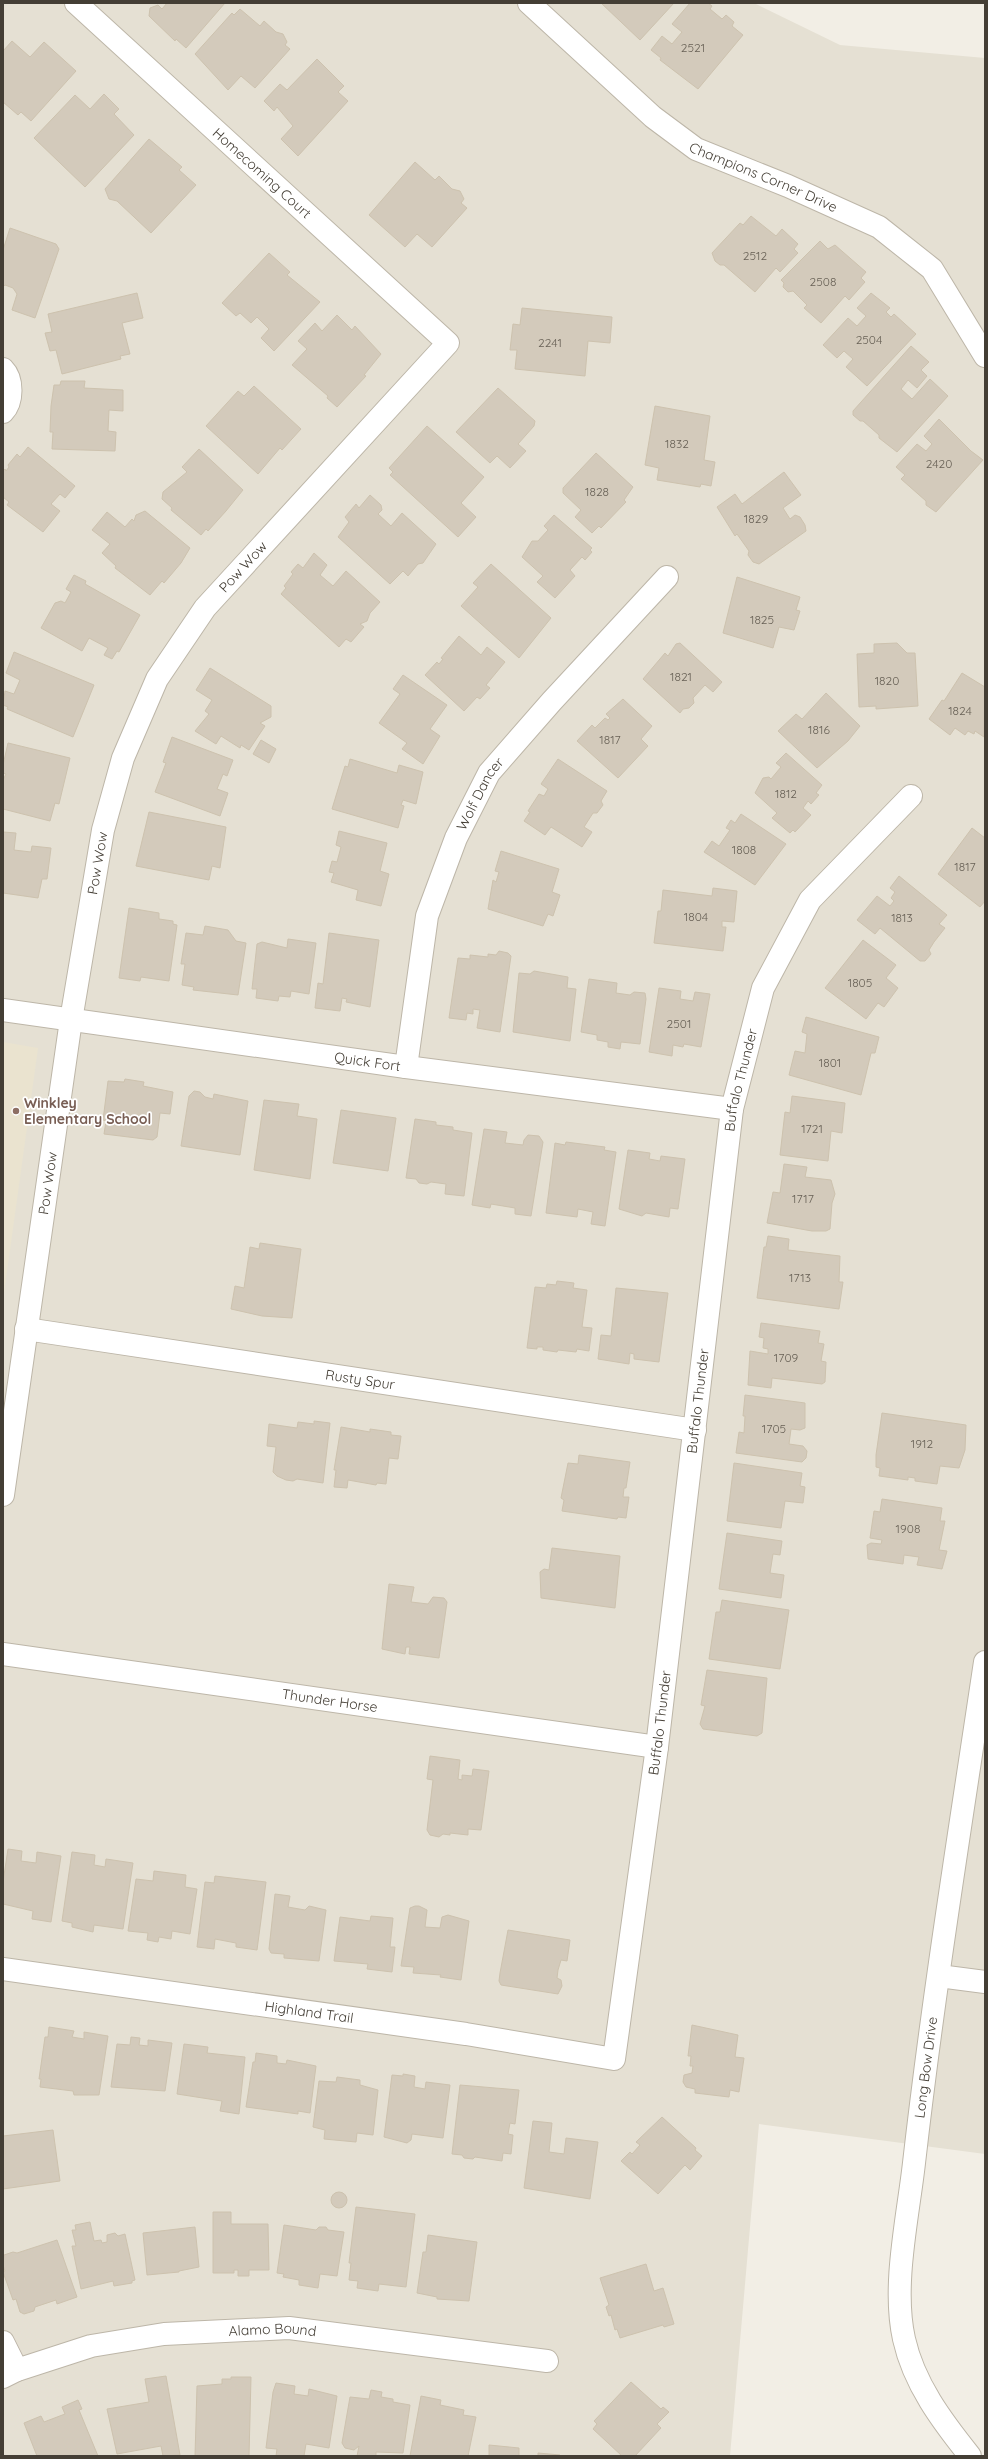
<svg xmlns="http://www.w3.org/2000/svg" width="988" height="2459" font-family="Quicksand,sans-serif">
<rect width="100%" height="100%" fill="#f2eee5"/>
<!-- residential -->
<polygon fill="#e5e0d3" points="3,3 754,3 840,45 985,58 985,2154 759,2124 730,2456 3,2456"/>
<!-- education -->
<polygon fill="#eae3cf" points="3,1042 38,1048 3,1300"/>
<!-- building -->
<g fill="#d3cabb" stroke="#cdc2ae">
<polygon points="167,3 225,3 186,48 176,39 175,41 149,16 150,8 158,5 162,9"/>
<polygon points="601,3 674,3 640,40"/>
<polygon points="690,3 708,3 712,6 710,9 722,19 726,15 734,22 732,26 743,35 698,89 660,60 661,58 651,50 662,36 672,44 682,32 672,24"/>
<polygon points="240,9 260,26 264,21 276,32 283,34 287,42 285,45 290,49 255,88 241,76 228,90 195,54 232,13 234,15"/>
<polygon points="12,41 30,57 44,42 76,71 31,121 21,112 18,115 3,102 3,51"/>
<polygon points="317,59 344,86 338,92 348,101 298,156 281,139 293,126 277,107 274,111 264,101 280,84 287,90"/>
<polygon points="104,94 119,109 114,114 134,135 85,187 34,138 75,95 90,109"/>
<polygon points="149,139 182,167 179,170 196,185 151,233 117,201 109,199 105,189"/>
<polygon points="415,162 435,180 439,176 452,189 460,191 464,199 461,203 467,208 432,247 417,234 405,247 369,215"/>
<polygon points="751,216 776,236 782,229 798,244 794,249 798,253 780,272 776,268 755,292 724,265 720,265 715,261 712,253 740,223 743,225"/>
<polygon points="10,228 56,244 59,249 35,318 12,310 17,294 13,288 5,285 3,287 3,250"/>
<polygon points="820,241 828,249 835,245 866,272 861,278 865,282 849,300 845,296 821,323 804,308 807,305 793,291 788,292 783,287 784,283 781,280"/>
<polygon points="269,253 290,272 287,275 320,302 274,351 261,338 269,329 257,317 251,323 240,313 236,316 222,303"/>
<polygon points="137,293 143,318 122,323 130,354 120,356 121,359 62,374 56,350 50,351 45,333 52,332 48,314"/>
<polygon points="871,293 890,308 886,312 891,317 894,314 916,334 867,386 846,367 853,359 844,351 837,358 823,345 848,318 857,326 866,316 857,308"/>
<polygon points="522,308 612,317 610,343 588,341 585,376 515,369 517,350 510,350 513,324 520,325"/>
<polygon points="337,315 352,330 355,326 381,354 364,375 366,376 337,407 327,398 328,396 292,365 307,349 298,341 315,323 322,331"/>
<polygon points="911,346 929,362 921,370 927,376 917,388 908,380 901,389 912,399 930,379 948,396 897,452 879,438 879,435 863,421 860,421 853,415 853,411"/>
<polygon points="61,381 85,381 84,388 123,390 123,411 109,410 108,431 116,432 115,451 52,449 53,432 50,432 51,406 54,385 60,385"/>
<polygon points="254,386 301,429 282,450 280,448 258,474 206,426 238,391 244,396"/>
<polygon points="498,388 535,421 534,426 518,444 526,451 510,468 497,456 490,463 456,432"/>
<polygon points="655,406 710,416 704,460 715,462 711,486 701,484 700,487 657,480 659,468 645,465"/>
<polygon points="939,419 971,451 983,460 936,512 926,505 926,501 901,479 905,475 896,467 917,444 926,451 932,444 924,436"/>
<polygon points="427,426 484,477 461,503 476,517 458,537 390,475 393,472 389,468"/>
<polygon points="28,447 75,486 65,498 60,494 51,504 60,511 43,532 7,505 9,502 3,497 3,471 5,469 6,471 9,467 8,465 17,454 20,457"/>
<polygon points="199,449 243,490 226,511 208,531 206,529 201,535 171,510 172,508 162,499 163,492 187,472 182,467"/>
<polygon points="596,453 633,487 624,500 626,502 601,528 599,526 592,533 575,517 581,510 563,493 563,488"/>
<polygon points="784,472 801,495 783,508 790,519 795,515 800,517 805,525 806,531 759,564 753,562 748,555 749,551 737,534 735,536 717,507 735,494 742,504"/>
<polygon points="370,495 381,505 382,510 378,514 391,526 402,513 436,544 423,563 418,564 408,576 403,571 390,584 338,537 349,522 345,517 356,504 359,508"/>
<polygon points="145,511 190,548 181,563 164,583 162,581 150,595 115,568 116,566 102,553 110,544 92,530 107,512 125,527 132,519 134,521 136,515"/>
<polygon points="554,515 592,548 590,550 592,552 585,560 582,557 570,570 575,576 555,598 537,582 543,576 522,557 532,541 538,541 548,530 544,526"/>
<polygon points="314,553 327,565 320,575 333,586 346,571 380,602 370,613 367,621 360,624 364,627 351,642 346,639 339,647 281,594 286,588 284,586 293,574 291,572 298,564 303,568"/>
<polygon points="491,564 551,618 519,658 461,606 478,587 473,583"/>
<polygon points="74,575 86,581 85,584 140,615 119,652 117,651 112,659 104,655 108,648 89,638 82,651 41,628 55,603 61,601 65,603 71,592 66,589"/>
<polygon points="737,577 800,597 796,610 800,611 794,630 779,627 773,648 723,633"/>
<polygon points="459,636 481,655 487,647 505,662 486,685 490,688 480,699 477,697 464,711 425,675 437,662 439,664 443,659 441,658"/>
<polygon points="680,643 722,682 713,692 705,685 693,698 694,703 689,708 683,709 680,713 643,679 665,653 668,656 676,644"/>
<polygon points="897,643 907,653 915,653 918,706 876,709 876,706 859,707 857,654 874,653 874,644"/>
<polygon points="14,652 94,685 73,737 7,709 8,707 3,705 5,691 14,694 20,680 6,673"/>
<polygon points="210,668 271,706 271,717 260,723 265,726 249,750 241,745 240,748 221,736 216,744 195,731 209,714 205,711 212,700 196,690"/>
<polygon points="962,673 985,687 984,737 975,731 974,734 968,731 965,735 955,728 950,735 929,719 942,700 944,701"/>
<polygon points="403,675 447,705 430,729 440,736 423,764 402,749 407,743 379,723 400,694 393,689"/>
<polygon points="826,693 860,726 848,741 817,768 778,731 796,714 802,719"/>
<polygon points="623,699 652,726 641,739 648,746 618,778 577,741 592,725 595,728 605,718 608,720 610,718 606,714"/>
<polygon points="172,737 233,760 227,776 223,774 217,789 228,793 220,816 155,792 166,763 163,762"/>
<polygon points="261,740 276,749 269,763 253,754"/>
<polygon points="8,743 70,758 59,804 55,803 50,821 3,809 3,780 6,774 3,773 3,765"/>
<polygon points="786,753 822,785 816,793 819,795 811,804 808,801 803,808 811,815 795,832 793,830 790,833 772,818 777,813 755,793 763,778 769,777 771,779 781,767 776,763"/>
<polygon points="350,759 397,773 399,765 423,772 416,804 403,800 401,805 404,806 398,828 332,809 345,766 348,767"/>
<polygon points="558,759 607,791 601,801 603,805 597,813 593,813 584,827 592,832 582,847 551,827 545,835 524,821 530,812 528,811 539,794 544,796 548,789 541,784"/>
<polygon points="149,812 226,827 220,868 212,866 209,880 136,866"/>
<polygon points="741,814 786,844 755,885 704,852 712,841 719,846 730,830 726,828 731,820 735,823"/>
<polygon points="972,828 985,838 985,901 980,907 938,874"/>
<polygon points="339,831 387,843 380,871 389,874 381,906 356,900 358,890 331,882 334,873 329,872 332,861 337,862 341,847 336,845"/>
<polygon points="3,832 16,833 14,850 31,852 32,846 51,848 47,879 42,879 38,898 3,893"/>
<polygon points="501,851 559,869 552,892 560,895 553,916 548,914 543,926 488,909 493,880 496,882 499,872 495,871"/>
<polygon points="899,876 947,915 939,924 945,928 934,942 929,950 931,954 925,961 920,961 880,928 875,934 857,920 877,896 890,906 894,901 891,898 895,892 890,888"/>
<polygon points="713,888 737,891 734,922 722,921 722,927 726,927 723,951 654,943 658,911 661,911 663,890 712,896"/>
<polygon points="129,908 159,913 159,919 173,921 173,924 177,925 169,981 141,977 140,981 119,978"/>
<polygon points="205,926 228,930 236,941 246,943 238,995 193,990 194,987 182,985 185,964 181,964 186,933 203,935"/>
<polygon points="329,933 379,940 370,1007 346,1002 347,999 342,998 340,1011 315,1008 318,983 323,984"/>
<polygon points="288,939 316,943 309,994 291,991 290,997 279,996 278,1001 256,998 257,989 252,989 257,944 262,942 287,948"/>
<polygon points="863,940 896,965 886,978 898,988 884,1007 878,1003 866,1019 825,988"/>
<polygon points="499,951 508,953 511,956 500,1032 477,1028 480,1010 473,1009 473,1014 467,1013 466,1020 449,1018 458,958 470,959 470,955 488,957 488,954 496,955"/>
<polygon points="534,971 568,977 567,988 576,989 570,1041 513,1032 519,973 530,974"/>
<polygon points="589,979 617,983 616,993 630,995 634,992 645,993 646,999 640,1044 621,1042 620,1049 608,1047 608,1042 597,1040 597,1035 581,1032"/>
<polygon points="659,988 681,991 680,999 693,1001 695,992 710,994 701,1047 684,1044 683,1047 673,1045 672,1056 649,1052"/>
<polygon points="806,1017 879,1037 875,1053 871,1053 861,1095 789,1075 795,1051 805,1053 807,1034 802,1032"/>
<polygon points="125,1079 144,1082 143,1086 173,1092 170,1114 160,1113 157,1137 153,1140 104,1134 106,1121 103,1120 108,1081 124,1082"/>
<polygon points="194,1091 200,1092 205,1097 213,1099 214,1094 248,1101 240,1155 181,1146 189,1096"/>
<polygon points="792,1096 845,1103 842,1133 831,1131 828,1161 780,1155 785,1112 790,1113"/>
<polygon points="264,1100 299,1104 297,1116 317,1119 310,1179 254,1170"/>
<polygon points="341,1110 396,1118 388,1171 333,1163"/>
<polygon points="415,1119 436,1122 436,1125 453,1127 453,1130 472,1133 464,1196 445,1194 446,1184 431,1182 427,1184 419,1183 416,1179 406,1178"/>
<polygon points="484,1129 507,1132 505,1143 523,1145 524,1140 528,1135 539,1136 543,1142 531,1216 515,1214 515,1208 491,1204 490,1208 472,1205"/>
<polygon points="566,1142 605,1147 604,1150 616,1152 605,1226 591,1224 593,1212 578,1209 577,1217 546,1213 555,1143 565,1145"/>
<polygon points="628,1150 650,1153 649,1159 660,1161 661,1156 685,1159 678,1209 670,1208 669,1217 646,1213 642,1216 619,1209"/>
<polygon points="784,1164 807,1167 805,1177 831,1180 835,1194 832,1203 830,1229 826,1231 812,1231 767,1223 773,1192 780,1193"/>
<polygon points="768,1236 789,1239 788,1250 840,1256 839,1282 843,1282 839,1309 757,1298 764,1247 766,1247"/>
<polygon points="260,1243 301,1249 292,1318 262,1316 231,1309 235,1286 244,1288 250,1247 259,1249"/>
<polygon points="557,1281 574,1283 573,1288 587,1290 582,1327 592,1328 589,1351 577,1349 576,1352 558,1350 557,1352 543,1350 543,1347 537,1347 537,1349 527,1348 535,1287 546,1288 547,1284 556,1285"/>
<polygon points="616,1288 668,1293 659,1362 634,1359 634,1354 630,1353 629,1364 598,1359 601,1335 611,1336"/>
<polygon points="761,1323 820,1331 818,1343 824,1344 821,1361 826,1362 825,1382 822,1384 772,1378 771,1388 748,1385 750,1351 768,1354 768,1349 763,1348 764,1338 759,1337"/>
<polygon points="745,1395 805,1403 805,1428 800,1430 791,1429 789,1444 803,1446 807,1451 806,1458 802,1462 736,1453 739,1432 744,1433 745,1416 743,1416"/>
<polygon points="882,1413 966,1425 965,1450 959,1468 940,1466 937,1484 915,1481 915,1478 908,1477 908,1480 879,1476 880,1468 876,1467 876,1455"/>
<polygon points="314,1421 330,1423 323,1483 297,1479 293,1481 286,1480 277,1476 273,1472 276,1447 267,1446 269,1424 297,1428 298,1422 314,1424"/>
<polygon points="341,1427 370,1432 370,1429 391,1432 391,1435 401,1436 398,1459 389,1458 386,1484 377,1483 376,1485 348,1480 347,1488 334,1487 336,1470 334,1470"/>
<polygon points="579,1455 630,1462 626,1488 624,1488 623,1497 629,1497 626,1518 618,1517 617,1519 562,1511 564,1500 561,1498 568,1463 578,1464"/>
<polygon points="734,1463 802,1473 800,1486 805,1487 803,1503 785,1501 781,1528 727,1521"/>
<polygon points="882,1499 942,1508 940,1521 945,1521 939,1550 947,1551 942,1569 917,1565 919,1557 904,1555 903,1564 868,1559 867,1545 871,1543 881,1544 882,1540 870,1538 874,1511 880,1512"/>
<polygon points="727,1533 782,1541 780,1555 773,1554 770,1573 784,1575 781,1598 719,1589"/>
<polygon points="552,1548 620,1556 615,1608 541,1598 540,1572 544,1569 549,1570"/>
<polygon points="389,1584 414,1587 411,1602 428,1604 433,1597 444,1598 447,1602 439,1658 409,1654 410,1647 406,1647 405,1654 382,1649"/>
<polygon points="722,1600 789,1610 780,1669 709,1659 716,1612 720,1612"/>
<polygon points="707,1670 767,1678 762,1733 757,1736 703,1729 700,1724 705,1706 701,1705"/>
<polygon points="430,1756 460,1760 458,1779 462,1780 462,1775 472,1776 473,1769 489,1771 481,1830 468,1829 468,1835 450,1833 450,1835 443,1834 439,1837 430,1835 427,1830 433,1780 427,1779"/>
<polygon points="8,1849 22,1851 21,1861 36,1863 37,1852 61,1856 51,1922 32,1919 33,1911 3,1904 3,1882"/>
<polygon points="72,1852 95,1855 94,1865 105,1867 106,1859 133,1863 123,1929 94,1925 93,1932 72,1927 72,1923 62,1921"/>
<polygon points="154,1871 186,1875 185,1887 197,1889 190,1934 172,1931 171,1939 159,1937 158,1942 147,1940 148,1933 128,1931 136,1879 153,1881"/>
<polygon points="215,1876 266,1882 257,1950 236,1947 236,1943 215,1939 214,1949 197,1947 205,1882 214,1883"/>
<polygon points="275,1894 290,1896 288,1907 305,1910 309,1906 326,1910 319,1961 284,1958 284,1954 271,1953 269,1949"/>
<polygon points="415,1906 419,1906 427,1910 425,1927 440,1928 442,1917 448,1915 469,1921 461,1980 440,1977 441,1975 413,1973 414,1967 401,1966 410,1908"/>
<polygon points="371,1916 393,1918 390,1947 395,1947 392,1972 367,1969 368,1964 334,1961 340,1917 370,1921"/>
<polygon points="508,1930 570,1940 567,1961 561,1960 558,1970 557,1978 561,1980 562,1986 558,1994 501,1985 499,1981 500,1973"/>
<polygon points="692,2025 738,2035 735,2057 744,2058 739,2092 730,2090 729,2097 695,2093 695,2089 686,2087 683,2082 684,2075 692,2073 693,2066 690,2066 691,2056 688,2056"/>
<polygon points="49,2027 74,2031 72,2037 84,2039 84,2032 108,2036 99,2095 74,2095 73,2091 40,2087 41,2079 39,2079 45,2037 48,2037"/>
<polygon points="131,2037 140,2038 139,2045 148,2046 148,2040 172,2043 165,2091 111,2087 117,2044 130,2045"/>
<polygon points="184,2044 208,2047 207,2053 245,2057 239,2114 220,2111 222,2101 177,2094"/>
<polygon points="256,2053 277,2056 277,2063 286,2064 287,2060 316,2066 310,2113 298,2111 298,2114 246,2107 253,2062 255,2062"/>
<polygon points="403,2074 415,2076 414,2087 425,2089 426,2082 450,2085 443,2138 412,2134 411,2140 407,2143 384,2137 392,2075 403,2076"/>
<polygon points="337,2077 360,2080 360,2085 378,2090 373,2135 357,2133 356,2142 324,2139 325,2130 313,2127 319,2081 336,2082"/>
<polygon points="460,2085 519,2090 515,2124 510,2123 508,2134 513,2135 511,2154 503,2153 502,2161 475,2157 473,2159 464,2158 462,2155 452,2154"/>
<polygon points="662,2117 696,2148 695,2150 702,2156 690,2170 685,2165 658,2194 621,2161 630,2152 632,2154 640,2145 636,2142"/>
<polygon points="533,2121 552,2123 549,2152 564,2154 566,2138 598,2142 590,2199 524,2188"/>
<polygon points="53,2130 60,2181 3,2189 3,2136"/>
<circle cx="339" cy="2200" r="8"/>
<polygon points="356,2207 415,2214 406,2287 379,2284 378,2291 357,2288 358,2281 349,2280 351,2263 349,2263"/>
<polygon points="213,2212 231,2212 231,2224 268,2224 269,2270 249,2270 249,2276 238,2276 238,2270 234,2270 234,2273 213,2273"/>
<polygon points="90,2222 94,2241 101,2240 102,2243 107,2242 107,2235 115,2233 118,2236 125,2234 135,2280 132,2281 132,2283 114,2286 113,2281 81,2289 72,2246 76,2246 72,2230 76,2230 75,2225"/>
<polygon points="284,2225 316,2230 319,2227 326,2227 328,2230 344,2232 337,2276 320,2274 318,2288 299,2285 299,2280 283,2277 284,2274 277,2273"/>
<polygon points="195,2227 199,2267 179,2271 179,2272 147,2275 143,2233"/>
<polygon points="428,2235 477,2242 469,2301 437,2299 437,2297 417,2293 423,2252 426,2252"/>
<polygon points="57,2240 77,2297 57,2304 56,2300 35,2307 34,2311 24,2314 20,2312 16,2299 13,2300 3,2272 5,2271 3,2265 4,2255 13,2252 17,2253"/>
<polygon points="646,2264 654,2291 663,2288 674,2324 664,2327 663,2325 620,2338 617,2329 615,2330 611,2315 609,2316 606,2307 609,2305 600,2278"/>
<polygon points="166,2376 180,2455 163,2456 161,2446 117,2454 107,2409 149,2402 145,2379"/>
<polygon points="231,2377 251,2377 249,2456 195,2456 197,2386 222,2384 222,2379 231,2379"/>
<polygon points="631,2382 661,2409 663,2407 669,2412 657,2424 661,2428 635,2456 622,2456 593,2429 597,2424 594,2421"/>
<polygon points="276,2383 295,2386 294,2394 308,2396 309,2389 337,2396 329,2448 306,2444 304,2456 276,2456 277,2449 266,2448 273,2392"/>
<polygon points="371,2390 382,2392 381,2397 393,2399 393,2402 410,2405 403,2453 376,2452 376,2456 357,2456 359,2446 354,2450 345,2448 342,2443 350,2397 369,2399"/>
<polygon points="421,2396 441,2400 440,2405 464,2410 463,2415 476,2417 468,2456 410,2456"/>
<polygon points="78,2400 82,2409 79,2410 98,2456 37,2456 24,2423 41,2416 44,2422 65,2414 62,2407"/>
<polygon points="489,2445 519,2448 519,2456 489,2456"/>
<polygon points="538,2453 560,2455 560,2456 538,2456"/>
</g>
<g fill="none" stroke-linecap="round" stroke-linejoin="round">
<defs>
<g id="minor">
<path id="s1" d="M529,3L653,117L696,149L788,186L879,227L932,269L985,356"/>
<path d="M3,369C13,379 13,402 3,412"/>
<path id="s2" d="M3,1010L406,1067L732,1109"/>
<path id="s3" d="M406,1067L427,916L456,838L489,773L552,701L667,577"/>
<path id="s4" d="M26,1329L695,1430"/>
<path id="s5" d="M3,1495L71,1020L103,830L123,758L157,679L205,608L448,343L76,3"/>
<path id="s6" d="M3,1654L657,1747"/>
<path id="s7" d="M3,1969L466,2034L614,2059L657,1747L732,1109L763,988L810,900L911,796"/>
<polyline points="939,1976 985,1982"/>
<polyline points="3,2342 17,2370"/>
<path id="s8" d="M3,2377L17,2370L91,2346L164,2334L289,2328L547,2361"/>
<path id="s9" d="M970,2456C942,2421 914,2384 904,2339C892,2286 908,2217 914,2163C933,1996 960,1829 985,1662"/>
</g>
</defs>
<!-- minor casing -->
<use href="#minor" stroke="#bdb6a8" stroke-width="24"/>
<!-- minor -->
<use href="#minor" stroke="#fff" stroke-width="22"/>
</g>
<!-- markers -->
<circle fill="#8d6e63" stroke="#fff" stroke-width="1.5" cx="16" cy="1111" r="4"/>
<g text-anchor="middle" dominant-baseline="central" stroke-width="3.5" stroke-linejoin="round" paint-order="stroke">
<!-- number labels -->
<g font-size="12" fill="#686156">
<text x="693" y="47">2521</text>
<text x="755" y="255">2512</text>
<text x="823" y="281">2508</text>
<text x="869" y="339">2504</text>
<text x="550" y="342">2241</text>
<text x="677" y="443">1832</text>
<text x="939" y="463">2420</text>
<text x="597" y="491">1828</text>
<text x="756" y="518">1829</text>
<text x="762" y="619">1825</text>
<text x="681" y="676">1821</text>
<text x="887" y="680">1820</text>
<text x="960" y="710">1824</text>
<text x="819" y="729">1816</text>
<text x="610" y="739">1817</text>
<text x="786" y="793">1812</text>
<text x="744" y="849">1808</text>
<text x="965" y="866">1817</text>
<text x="696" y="916">1804</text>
<text x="902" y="917">1813</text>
<text x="860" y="982">1805</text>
<text x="679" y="1023">2501</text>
<text x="830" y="1062">1801</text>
<text x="812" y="1128">1721</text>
<text x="803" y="1198">1717</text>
<text x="800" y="1277">1713</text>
<text x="786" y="1357">1709</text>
<text x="774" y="1428">1705</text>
<text x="922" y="1443">1912</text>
<text x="908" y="1528">1908</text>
</g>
<!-- street labels -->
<g font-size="14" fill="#443e35" stroke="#fff">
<text transform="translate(262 173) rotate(42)">Homecoming Court</text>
<text stroke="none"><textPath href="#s1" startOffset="295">Champions Corner Drive</textPath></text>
<text stroke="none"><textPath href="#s5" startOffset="975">Pow Wow</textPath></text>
<text stroke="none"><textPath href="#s3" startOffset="286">Wolf Dancer</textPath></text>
<text stroke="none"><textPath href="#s5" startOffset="639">Pow Wow</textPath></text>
<text stroke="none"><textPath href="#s2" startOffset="368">Quick Fort</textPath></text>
<text stroke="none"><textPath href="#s7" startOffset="1605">Buffalo Thunder</textPath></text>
<text stroke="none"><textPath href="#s5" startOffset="315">Pow Wow</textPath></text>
<text stroke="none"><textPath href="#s4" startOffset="338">Rusty Spur</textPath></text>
<text stroke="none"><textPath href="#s7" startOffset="1281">Buffalo Thunder</textPath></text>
<text stroke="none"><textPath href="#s6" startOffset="330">Thunder Horse</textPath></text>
<text stroke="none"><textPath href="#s7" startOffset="957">Buffalo Thunder</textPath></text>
<text stroke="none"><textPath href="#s7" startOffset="309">Highland Trail</textPath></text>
<text stroke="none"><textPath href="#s9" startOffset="409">Long Bow Drive</textPath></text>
<text stroke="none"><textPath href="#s8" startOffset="276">Alamo Bound</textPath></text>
</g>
<!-- education labels -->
<g font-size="14" font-weight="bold" fill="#785e54" stroke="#fff" text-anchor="start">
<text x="24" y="1103">Winkley<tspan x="24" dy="16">Elementary School</tspan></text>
</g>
</g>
<!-- border -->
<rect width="988" height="2459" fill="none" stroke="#443e35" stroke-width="8"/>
</svg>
